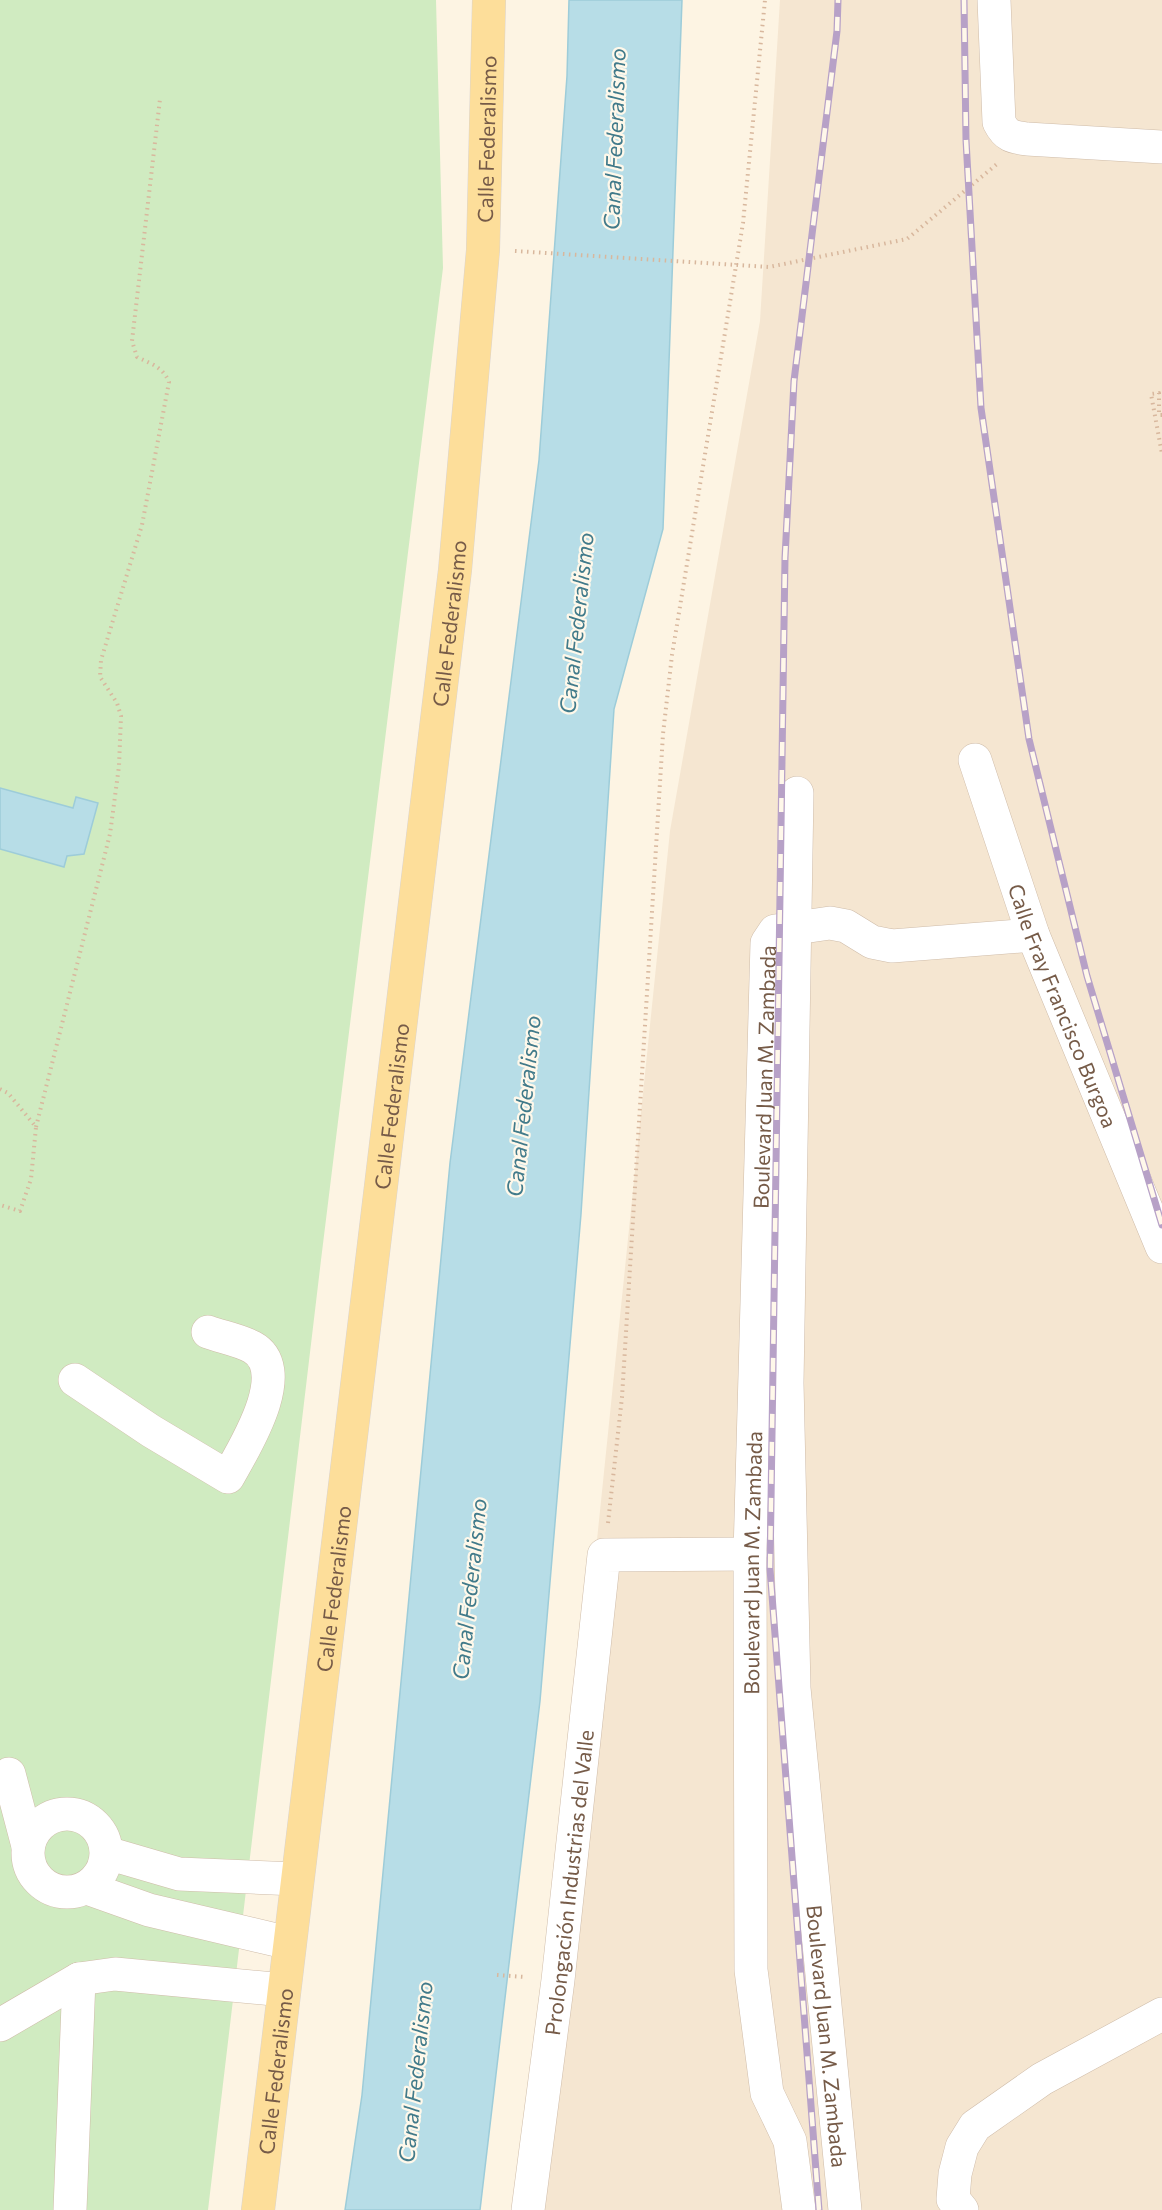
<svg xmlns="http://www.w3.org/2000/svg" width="1162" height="2210" font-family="Commissioner,sans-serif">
<rect width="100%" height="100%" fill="#fdf4e3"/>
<!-- residential -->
<polygon fill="#f5e6d1" points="780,0 1162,0 1162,2210 528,2210 670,831 760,321"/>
<!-- green -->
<polygon fill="#d0ebc1" points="0,0 436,0 443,268 321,1260 208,2210 0,2210"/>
<!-- water -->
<g fill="#b7dde7" stroke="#9dccd9" stroke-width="1.5">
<polygon points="569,0 682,0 663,529 614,709 581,1214 540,1701 480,2210 345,2210 362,2095 450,1163 539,460 567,76"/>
<polygon points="0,788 73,808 76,797 98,803 84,854 67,856 64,867 0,849"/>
</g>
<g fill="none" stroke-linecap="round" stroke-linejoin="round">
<defs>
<g id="minor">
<path d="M994,0L999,122C1006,136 1012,137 1027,139L1162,147"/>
<path id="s1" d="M975,760L1033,935L1162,1247"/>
<path id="s2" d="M797,793L787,1383L794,1688L845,2210"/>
<path d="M75,1380L151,1431L228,1477C243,1450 294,1370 252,1347C239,1340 222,1337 208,1332"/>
<polyline points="9,1774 28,1846"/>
<circle cx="67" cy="1853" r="39"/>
<polyline points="107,1853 179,1874 296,1879"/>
<polyline points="87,1888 149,1910 289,1943"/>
<polyline points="0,2025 79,1979 115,1974 284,1990"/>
<polyline points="70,2210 79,1979"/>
<path id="s3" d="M528,2210L558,1980L604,1555L750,1554"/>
<path id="s4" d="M799,2210L790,2141L767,2093L751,1970L750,1554L767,943L775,931L830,923L846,926L872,942L892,946L1033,935"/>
<polyline points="962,2210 953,2199 955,2174 962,2147 975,2126 1042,2079 1162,2014"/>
</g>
<g id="major">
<path id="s5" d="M258,2210L455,570L483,250L489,0"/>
</g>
</defs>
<!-- minor casing -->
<use href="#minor" stroke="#cfbca9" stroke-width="34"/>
<!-- major casing -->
<use href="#major" stroke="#dbd4cf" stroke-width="34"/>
<!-- path -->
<g stroke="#d8b79d" stroke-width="4" stroke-dasharray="1.5 4.5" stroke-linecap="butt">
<polyline points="515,251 769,267 907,239 997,164"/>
<polyline points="1162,415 1159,415 1159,393 1151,394 1162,454"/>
<polyline points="0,1089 8,1093 36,1127 31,1179 20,1211 0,1205"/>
<path d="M36,1127L110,834L119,766L121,716L117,703L100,677L101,660L142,525L169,382C163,367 151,364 137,357L132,341L160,99"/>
<polyline points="608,1523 622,1397 663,734 672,655 743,223 765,0"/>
<polyline points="497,1975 525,1977"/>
</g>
<!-- minor -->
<use href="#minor" stroke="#fff" stroke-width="33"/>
<!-- major -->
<use href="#major" stroke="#fdde9a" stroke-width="33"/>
<defs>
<g id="rail">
<polyline points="964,0 966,140 981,408 1029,739 1087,976 1162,1225"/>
<polyline points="819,2210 770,1569 785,558 794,381 837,31 838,0"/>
</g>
</defs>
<!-- rail casing -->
<use href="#rail" stroke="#b7a1c7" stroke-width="7"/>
<!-- rail -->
<use href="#rail" stroke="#fff8ea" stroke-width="4.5" stroke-dasharray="14" stroke-linecap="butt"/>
</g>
<g text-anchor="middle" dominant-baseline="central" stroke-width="4.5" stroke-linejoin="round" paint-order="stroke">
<!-- street labels -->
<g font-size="21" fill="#765b48" stroke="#fff8ea">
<text stroke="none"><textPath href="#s5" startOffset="2084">Calle Federalismo</textPath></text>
<text stroke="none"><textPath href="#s5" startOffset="1598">Calle Federalismo</textPath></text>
<text stroke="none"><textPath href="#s1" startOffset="261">Calle Fray Francisco Burgoa</textPath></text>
<text stroke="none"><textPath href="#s4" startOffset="1140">Boulevard Juan M. Zambada</textPath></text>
<text stroke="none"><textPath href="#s5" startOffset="1112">Calle Federalismo</textPath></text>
<text stroke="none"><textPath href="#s4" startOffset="654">Boulevard Juan M. Zambada</textPath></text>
<text stroke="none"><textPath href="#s5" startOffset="626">Calle Federalismo</textPath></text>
<text stroke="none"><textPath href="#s3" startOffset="330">Prolongación Industrias del Valle</textPath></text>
<text stroke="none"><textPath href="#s2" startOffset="1245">Boulevard Juan M. Zambada</textPath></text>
<text stroke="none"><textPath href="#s5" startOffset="140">Calle Federalismo</textPath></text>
</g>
<!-- water labels -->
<g font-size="22" font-style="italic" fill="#417a8a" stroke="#fff8ea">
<text transform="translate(614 139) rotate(-88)">Canal Federalismo</text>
<text transform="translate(576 623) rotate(-84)">Canal Federalismo</text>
<text transform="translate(523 1106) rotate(-84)">Canal Federalismo</text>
<text transform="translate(469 1589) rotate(-84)">Canal Federalismo</text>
<text transform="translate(415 2072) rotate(-84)">Canal Federalismo</text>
</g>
</g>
</svg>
